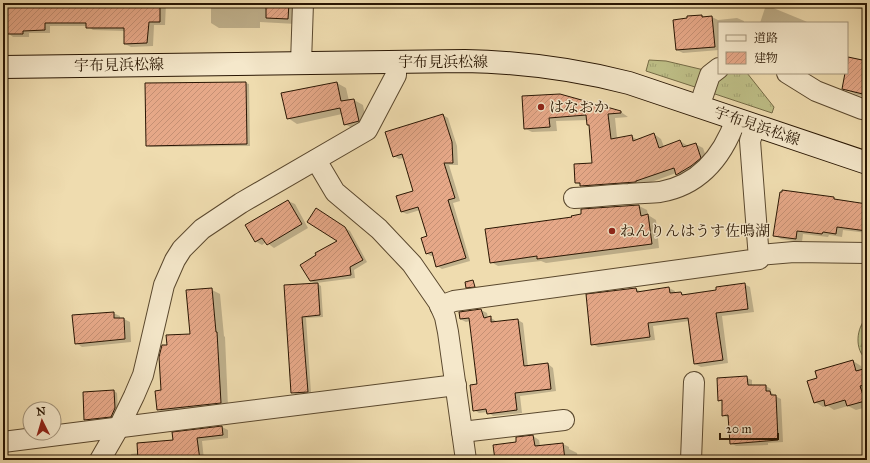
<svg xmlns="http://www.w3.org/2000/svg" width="870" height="463" font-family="'IM FELL Great Primer','Noto Serif JP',serif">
<defs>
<pattern id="grass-tufts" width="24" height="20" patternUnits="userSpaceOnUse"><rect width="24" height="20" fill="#bebf87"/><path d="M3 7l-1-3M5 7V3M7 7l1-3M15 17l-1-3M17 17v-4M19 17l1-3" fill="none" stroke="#a3a373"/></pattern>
<pattern id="forest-firs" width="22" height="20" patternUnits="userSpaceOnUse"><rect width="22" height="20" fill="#bebf87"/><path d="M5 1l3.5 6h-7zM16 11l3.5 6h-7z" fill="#a3a373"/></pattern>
<pattern id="building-hatch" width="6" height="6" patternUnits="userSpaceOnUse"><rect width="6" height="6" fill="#e6a888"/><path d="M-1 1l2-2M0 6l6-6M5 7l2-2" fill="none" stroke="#c59074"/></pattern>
</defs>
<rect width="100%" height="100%" fill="#efdcaf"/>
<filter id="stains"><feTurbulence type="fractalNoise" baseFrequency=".005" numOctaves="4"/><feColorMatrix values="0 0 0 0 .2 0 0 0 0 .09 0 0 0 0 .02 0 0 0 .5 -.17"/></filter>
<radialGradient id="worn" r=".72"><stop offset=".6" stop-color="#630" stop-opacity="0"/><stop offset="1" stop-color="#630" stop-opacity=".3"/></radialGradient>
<!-- grass -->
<g fill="url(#grass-tufts)" stroke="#746a45">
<polygon points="649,60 666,61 704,70 698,88 646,71"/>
<polygon points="724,73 747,73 774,107 772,113 712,93 717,79"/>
</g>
<!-- forest -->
<path fill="url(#forest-firs)" stroke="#746a45" d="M867,317V360C854,350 856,328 867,317Z"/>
<!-- shadow -->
<g fill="#0003">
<polygon points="66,3 166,3 165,25 154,25 153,46 131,47 125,44 125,31 93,30 87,26 50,26 50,33 29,33 29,37 13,37 8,33 66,8"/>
<polygon points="211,3 297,3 296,24 260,22 260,28 219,28 211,23"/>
<polygon points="836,3 867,3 867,10 840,6"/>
<polygon points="766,5 805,21 809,23 760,23"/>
<polygon points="702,16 704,17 712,17 718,20 737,18 744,21 744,23 719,23 719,50 683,53 677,50"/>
<polygon points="849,58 867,62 867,97 857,95 843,88"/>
<polygon points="246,83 249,84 250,146 150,147 147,145 146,84"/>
<polygon points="337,83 346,88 349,101 354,100 363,105 367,126 354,129 345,124 342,114 297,124 288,118 282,94"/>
<polygon points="523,97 621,112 628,117 615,118 617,138 631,136 638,140 654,134 661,139 664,147 680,141 688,146 695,144 703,148 708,162 684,179 676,173 643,185 589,190 576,182 593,164 590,126 588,125 588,120 556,121 557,131 532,132 524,128"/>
<polygon points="443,115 448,118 457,146 458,165 449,165 460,201 453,203 470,261 442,269 437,266 434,255 431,256 426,253 429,237 420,210 407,214 402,212 414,191 404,158 399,159 394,156"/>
<polygon points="783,191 834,198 840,201 867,205 867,233 843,230 842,237 829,235 828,237 803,234 802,242 781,239 775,235"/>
<polygon points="288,201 295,204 308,228 274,248 266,242 262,245 255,241"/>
<polygon points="639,206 647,210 648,215 656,220 659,248 546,263 541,261 498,266 491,262 573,218"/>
<polygon points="321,212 350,231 367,262 354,270 355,278 316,283 321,286 323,317 306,318 311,393 296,394 292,392 285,286 316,284 310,281 339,241"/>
<polygon points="744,284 750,287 754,312 722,316 728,363 701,367 695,364 689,321 653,326 655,340 598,347 592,344 636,289 642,292 669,288 675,291 675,294 681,293 685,295 718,291"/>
<polygon points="212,290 220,294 224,336 225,337 228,407 166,414 158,409 162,391 168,346 191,335"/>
<polygon points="481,310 487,313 488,318 491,318 496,321 496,323 518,320 523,323 528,367 548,364 553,368 556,391 520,396 522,413 493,416 488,412 479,413 474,410 478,385 470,321 466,322 460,319"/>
<polygon points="113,313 120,316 120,319 124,319 130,322 131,342 82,347 76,343"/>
<polygon points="853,361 861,366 862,370 867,369 867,407 856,410 848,406 834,410 828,406 823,407 815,402 819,379"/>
<polygon points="747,378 752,380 752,386 766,386 771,389 771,392 775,396 781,399 783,442 768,443 768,445 736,446 731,443 729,418 723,415 723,402 719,400"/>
<polygon points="114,391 117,393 118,410 114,418 88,421 85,420"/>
<polygon points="222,427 228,430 228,438 202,441 204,460 131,460 131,454 139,453 174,441 173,433"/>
<polygon points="533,436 539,440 540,446 563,444 569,447 569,449 577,453 578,460 496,460 518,443"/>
</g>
<!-- building -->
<g fill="url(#building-hatch)" stroke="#291603">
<polygon points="65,3 160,3 160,22 149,22 147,43 124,44 124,28 86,28 86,23 45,23 45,30 23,31 23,34 7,34 6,7 65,7"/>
<polygon points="266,3 289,3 288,19 266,18"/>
<polygon points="702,15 702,17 712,16 715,47 676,50 673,20 687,18 687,16"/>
<polygon points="848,57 867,61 867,95 842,89 845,73 847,73"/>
<polygon points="246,82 247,144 146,146 145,83"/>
<polygon points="337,82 341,101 354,99 359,121 344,125 340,108 287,119 281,93"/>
<polygon points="560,94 621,111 621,113 608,114 611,139 632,135 633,141 654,133 659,148 680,140 683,147 696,143 701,158 691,166 676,175 674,168 636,181 636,182 580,186 580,183 575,183 574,164 592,163 589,125 587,125 586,115 549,118 550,127 524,129 522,96"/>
<polygon points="443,114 452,142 453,163 444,163 455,198 448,200 466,258 436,267 432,252 426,254 421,238 427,236 418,207 401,212 396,196 413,191 402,154 393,157 385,132"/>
<polygon points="782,190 834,197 834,199 867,204 867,231 837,227 836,234 823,232 822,234 797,231 796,239 773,236 780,192 782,192"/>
<polygon points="288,200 302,224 267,245 262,238 255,242 245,225"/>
<polygon points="639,205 641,216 648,214 652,244 537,259 537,256 490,263 485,229 572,217 571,216 581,214 581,209"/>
<polygon points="316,208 345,227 363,260 350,267 351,275 310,281 300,265 316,255 315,253 337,241 307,222"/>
<polygon points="473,280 475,287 466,288 465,282"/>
<polygon points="318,283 320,315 302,317 308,392 291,393 284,285"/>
<polygon points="745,283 748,309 716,313 723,360 694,364 688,318 648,323 650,337 591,345 586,294 636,288 637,292 669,287 670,293 681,292 682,295 716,290 716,287"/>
<polygon points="212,288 216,332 217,332 221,403 157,410 155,391 161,390 159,357 162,345 167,345 166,335 190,334 186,290"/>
<polygon points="481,309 484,318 491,316 491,322 518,319 524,366 548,363 551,389 515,393 517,410 487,414 486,409 473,411 470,385 477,384 469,318 460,319 459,312"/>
<polygon points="114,312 114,318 124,318 125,339 75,344 72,315"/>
<polygon points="853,360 856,371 867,368 867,384 860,386 865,401 847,406 845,400 825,406 824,400 814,403 807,381 817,378 815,371"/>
<polygon points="747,376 748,385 766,385 766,391 770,391 771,395 776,395 778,440 730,444 728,415 722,416 722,400 718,401 717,378"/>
<polygon points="114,390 115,408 111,417 84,420 83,392"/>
<polygon points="222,426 223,435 197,438 200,460 138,460 137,443 173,440 172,432"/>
<polygon points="533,435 535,446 563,443 565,460 495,460 493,445 516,442 516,437"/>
</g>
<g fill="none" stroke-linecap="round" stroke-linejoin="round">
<defs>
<g id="minor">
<polyline points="301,63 303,3"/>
<polyline points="787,73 816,91 862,109 867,110"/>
<polyline points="699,107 710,75 719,68"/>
<polyline points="316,160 335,192 379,229 412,264 439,303 445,317 448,332 466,460"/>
<path d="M574,198C592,197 611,195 629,194C639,193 650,193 660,192C700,185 723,156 736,119"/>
<polyline points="758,255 794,252 867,253"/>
<polyline points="440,306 454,301 759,259 750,141 755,126"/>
<polyline points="462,432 564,420"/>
<polyline points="3,442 456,385"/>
<polyline points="100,460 119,427 134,396 143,375 148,354 164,285 175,260 182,249 202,229 241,203 367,130 396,75 396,62"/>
<polyline points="691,460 694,382"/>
</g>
<path id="secondary" d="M3,67L465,61C521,62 575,69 629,83L867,163"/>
</defs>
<!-- minor casing -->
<use href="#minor" stroke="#5a482e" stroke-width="22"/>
<!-- secondary casing -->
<use href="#secondary" stroke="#291603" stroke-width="24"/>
<!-- minor -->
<use href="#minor" stroke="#f5e8cb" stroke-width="20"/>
<!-- secondary -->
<use href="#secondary" stroke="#f5e8cb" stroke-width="22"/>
</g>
<!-- markers -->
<g fill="#8f2418" stroke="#f5e8cb" stroke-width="1.5">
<circle cx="541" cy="107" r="4"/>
<circle cx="612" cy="231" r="4"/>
</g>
<g text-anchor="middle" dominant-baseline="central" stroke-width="3" stroke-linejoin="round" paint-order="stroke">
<!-- street labels -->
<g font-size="15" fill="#291603" stroke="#f5e8cb">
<text x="443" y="62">宇布見浜松線</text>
<text transform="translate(119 65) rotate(-1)">宇布見浜松線</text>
<text transform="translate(757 126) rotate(19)">宇布見浜松線</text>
</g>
<!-- poi labels -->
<g font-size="15" fill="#291603" stroke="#f5e8cb" text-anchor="start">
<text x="549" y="107">はなおか</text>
<text x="620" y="231">ねんりんはうす佐鳴湖</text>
</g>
</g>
<!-- margin -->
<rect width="870" height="463" fill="none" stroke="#efdcaf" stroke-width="16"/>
<rect x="4" y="4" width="862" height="455" fill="none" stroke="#291603" stroke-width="2"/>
<rect x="8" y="8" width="854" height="447" fill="none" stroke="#291603"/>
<!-- legend -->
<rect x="718" y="22" width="130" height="52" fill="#f5e8cb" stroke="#a3947b"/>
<rect x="726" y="35" width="20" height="6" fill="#f5e8cb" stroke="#a3947b"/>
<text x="754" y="42" font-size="12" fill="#291603">道路</text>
<rect x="726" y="52" width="20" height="12" fill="url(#building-hatch)" stroke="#a3947b"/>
<text x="754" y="62" font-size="12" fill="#291603">建物</text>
<!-- north arrow -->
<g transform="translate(42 421) rotate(355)"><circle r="19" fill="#f5e8cb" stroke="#a3947b"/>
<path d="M0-3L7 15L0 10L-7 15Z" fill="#8f2418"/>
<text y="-6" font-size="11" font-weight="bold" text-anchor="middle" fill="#291603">N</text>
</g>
<!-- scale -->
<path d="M720 433v6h58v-6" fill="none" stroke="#291603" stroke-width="2"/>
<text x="726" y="433" font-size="12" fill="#291603" stroke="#f5e8cb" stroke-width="3" paint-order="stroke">20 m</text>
<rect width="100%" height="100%" filter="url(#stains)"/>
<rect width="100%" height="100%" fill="url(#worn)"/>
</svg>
